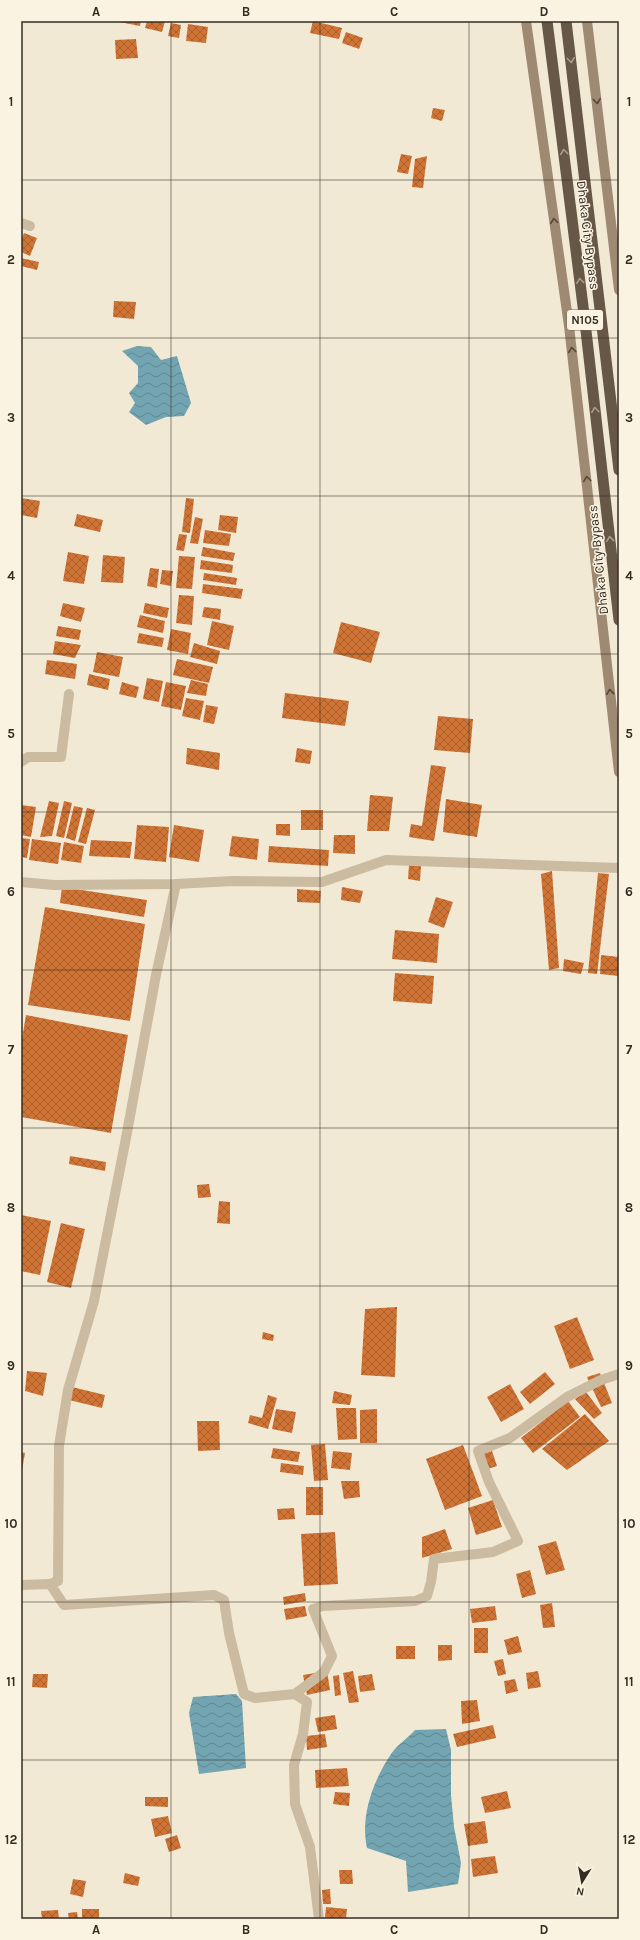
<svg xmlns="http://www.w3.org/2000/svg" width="640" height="1940" font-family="Karla,sans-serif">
<defs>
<pattern id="water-waves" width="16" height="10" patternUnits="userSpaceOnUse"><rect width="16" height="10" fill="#72a5b1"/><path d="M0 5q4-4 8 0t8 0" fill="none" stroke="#5e8790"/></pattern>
<pattern id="building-cross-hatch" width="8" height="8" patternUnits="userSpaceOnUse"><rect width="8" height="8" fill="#d07436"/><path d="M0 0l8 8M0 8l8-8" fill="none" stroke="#aa5f2d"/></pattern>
</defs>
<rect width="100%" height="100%" fill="#f2e9d5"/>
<!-- water -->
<g fill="url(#water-waves)">
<polygon points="137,346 151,347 161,360 177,356 191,403 184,416 166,417 146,425 129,412 135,403 129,393 138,383 138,366 122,351"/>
<polygon points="236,1694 242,1701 246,1768 199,1774 189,1713 193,1697"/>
<path d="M446,1729L451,1750V1795L454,1827L461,1863L458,1884L408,1892L406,1861L367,1848C360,1816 373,1781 391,1754C397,1745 408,1738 415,1730Z"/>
</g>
<!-- building -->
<g fill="url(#building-cross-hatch)">
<polygon points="114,21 141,21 140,26"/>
<polygon points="147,21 165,21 162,32 145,28"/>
<polygon points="313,21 342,28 339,39 310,33"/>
<polygon points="171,23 181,25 179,38 168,36"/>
<polygon points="188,24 208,27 206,43 186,41"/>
<polygon points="346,32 363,38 359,49 342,43"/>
<polygon points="136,39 138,58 116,59 115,40"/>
<polygon points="433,108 445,110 442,121 431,118"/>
<polygon points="401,154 412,156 408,174 397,172"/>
<polygon points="427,156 423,188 412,187 415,159"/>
<polygon points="24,233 37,238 30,256 21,252 21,240"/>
<polygon points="21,258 39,262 37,270 21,266"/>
<polygon points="114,301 136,302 134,319 113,317"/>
<polygon points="21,498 40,501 37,518 21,515"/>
<polygon points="186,498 194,499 190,533 182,532"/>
<polygon points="77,514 103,520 100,532 74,526"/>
<polygon points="220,515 238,517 236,533 218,530"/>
<polygon points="195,517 203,519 198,544 190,543"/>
<polygon points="205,530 231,534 229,546 203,543"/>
<polygon points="179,534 187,535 184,551 176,550"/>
<polygon points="203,547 235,553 233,561 201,556"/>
<polygon points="68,552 89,556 84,584 63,581"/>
<polygon points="103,555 125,557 123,583 101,582"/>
<polygon points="179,556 195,557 192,589 176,588"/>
<polygon points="201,560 233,565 232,573 200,569"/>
<polygon points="150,568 159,569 157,588 147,586"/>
<polygon points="162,570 173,571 171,586 160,584"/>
<polygon points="204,573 237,578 236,585 203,580"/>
<polygon points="203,584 243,589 241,599 202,593"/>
<polygon points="179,595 194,596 192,625 176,623"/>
<polygon points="63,603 85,608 81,622 60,616"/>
<polygon points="145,603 169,608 167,618 143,613"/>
<polygon points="204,607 221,609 220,620 202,617"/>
<polygon points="140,615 165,621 163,633 137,627"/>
<polygon points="212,621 234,626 229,650 207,645"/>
<polygon points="341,622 380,632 371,663 333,653"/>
<polygon points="58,626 81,630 79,640 56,636"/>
<polygon points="171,629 191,633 188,654 167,650"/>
<polygon points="139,633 164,638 162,647 137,643"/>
<polygon points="55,641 81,645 75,658 53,654"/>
<polygon points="194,643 220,651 217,664 190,657"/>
<polygon points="97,652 123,657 119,677 93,672"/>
<polygon points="177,659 213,667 209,683 173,675"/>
<polygon points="47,660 77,664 75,679 45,674"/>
<polygon points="89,674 110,679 108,690 87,685"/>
<polygon points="147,678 163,681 159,702 143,699"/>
<polygon points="191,680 208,684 206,696 187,693"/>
<polygon points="122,682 139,687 136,698 119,694"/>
<polygon points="166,682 186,686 181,710 161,706"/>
<polygon points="285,693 349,701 345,726 282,718"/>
<polygon points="186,698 204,701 200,720 182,716"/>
<polygon points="206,705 218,707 214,724 203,722"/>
<polygon points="438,716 473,719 470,753 434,750"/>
<polygon points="187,748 220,753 219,770 186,764"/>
<polygon points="297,748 312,751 310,764 295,762"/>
<polygon points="431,765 446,767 434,841 409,837 411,824 422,826"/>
<polygon points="370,795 393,797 389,831 367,831"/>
<polygon points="446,799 482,805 477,837 443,832"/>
<polygon points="49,801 59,803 52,836 40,837"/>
<polygon points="64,801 72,803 64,838 56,836"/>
<polygon points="21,805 36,807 31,837 21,835"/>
<polygon points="74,806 83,808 75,841 66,838"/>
<polygon points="87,808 95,810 86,844 78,842"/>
<rect x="301" y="810" width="22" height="20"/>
<polygon points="276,824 290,824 290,836 276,835"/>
<polygon points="137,825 169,827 166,862 134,859"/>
<polygon points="174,825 204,830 199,862 169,857"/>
<polygon points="334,835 355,835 355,854 333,853"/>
<polygon points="232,836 259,839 257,860 229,856"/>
<polygon points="21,838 30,839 27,858 21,857"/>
<polygon points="32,839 61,843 58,864 29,860"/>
<polygon points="91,840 132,842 130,858 89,856"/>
<polygon points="64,842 84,846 81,863 61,860"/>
<polygon points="269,846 329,850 328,866 268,862"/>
<polygon points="409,865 421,866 420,881 408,879"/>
<polygon points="552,871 559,968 549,970 541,874"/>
<polygon points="598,873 609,874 597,974 588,973"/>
<polygon points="62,887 147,900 144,917 60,903"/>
<polygon points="342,887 363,891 360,903 341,900"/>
<polygon points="297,889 321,891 320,903 297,902"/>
<polygon points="436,897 453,902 444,928 428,922"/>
<polygon points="45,907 145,924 130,1021 28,1005"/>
<polygon points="395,930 439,934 437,963 392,959"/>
<polygon points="601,955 619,957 619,976 600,974"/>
<polygon points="564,959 584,963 581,974 563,971"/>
<polygon points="395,973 434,976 432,1004 393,1001"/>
<polygon points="26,1015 128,1035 111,1133 21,1117 21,1045"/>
<polygon points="70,1156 106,1162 105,1171 69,1164"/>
<polygon points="209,1184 211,1197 198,1198 197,1185"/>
<polygon points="219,1201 230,1202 230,1224 217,1223"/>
<polygon points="21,1215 51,1221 40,1275 21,1271"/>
<polygon points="61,1223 85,1229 71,1288 47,1282"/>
<polygon points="397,1307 395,1377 361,1375 365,1309"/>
<polygon points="577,1317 594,1360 570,1369 554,1326"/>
<polygon points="263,1332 274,1335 273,1341 262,1339"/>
<polygon points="27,1371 47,1373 43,1396 25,1391"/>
<polygon points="545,1372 555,1384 530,1404 520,1392"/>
<polygon points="600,1373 612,1403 601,1407 587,1377"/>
<polygon points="510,1384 524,1409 501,1422 487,1397"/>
<polygon points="72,1387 105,1395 102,1408 69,1400"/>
<polygon points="334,1391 352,1395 350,1405 332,1403"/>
<polygon points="586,1392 602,1413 594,1419 575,1399"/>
<polygon points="268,1395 277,1398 268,1429 248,1423 250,1415 262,1418"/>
<polygon points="568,1401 580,1417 533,1453 521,1438"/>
<polygon points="336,1408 356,1408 357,1439 338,1440"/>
<polygon points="276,1409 296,1412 292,1433 272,1429"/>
<polygon points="377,1409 377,1443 360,1443 360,1410"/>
<polygon points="585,1414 609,1441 567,1470 542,1449"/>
<polygon points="197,1421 219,1421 220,1450 198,1451"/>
<polygon points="325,1444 328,1480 314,1481 311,1445"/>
<polygon points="463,1445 482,1496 445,1510 426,1459"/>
<polygon points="273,1448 300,1452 298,1462 271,1458"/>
<polygon points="333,1451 352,1453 350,1470 331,1468"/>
<polygon points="492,1451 497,1466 488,1469 482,1454"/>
<polygon points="21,1452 25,1453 22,1470 21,1470"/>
<polygon points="281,1463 304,1466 303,1475 280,1472"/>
<polygon points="341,1481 359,1481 360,1497 344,1499"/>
<rect x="306" y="1487" width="17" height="28"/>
<polygon points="493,1500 502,1527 476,1535 468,1508"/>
<polygon points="294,1508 295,1519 278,1520 277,1509"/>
<polygon points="445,1529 452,1549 422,1558 422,1537"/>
<polygon points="335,1532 338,1584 304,1586 301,1534"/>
<polygon points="556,1541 565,1570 546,1575 538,1546"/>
<polygon points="530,1570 536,1594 522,1598 516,1574"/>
<polygon points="305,1593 306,1601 284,1605 283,1597"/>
<polygon points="552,1603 555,1627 543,1628 540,1605"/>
<polygon points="305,1606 307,1616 286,1620 284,1609"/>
<polygon points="495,1606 497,1620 472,1623 470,1609"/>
<rect x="474" y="1628" width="14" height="25"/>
<polygon points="518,1636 522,1652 508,1655 504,1640"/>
<polygon points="438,1645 452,1645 452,1660 438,1661"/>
<rect x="396" y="1646" width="19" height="13"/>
<polygon points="503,1659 506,1674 498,1676 494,1661"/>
<polygon points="327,1671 330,1690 307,1695 303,1675"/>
<polygon points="353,1671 359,1702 349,1703 343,1673"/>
<polygon points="538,1671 541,1687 528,1689 526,1673"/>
<polygon points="33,1674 48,1674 47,1688 32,1687"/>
<polygon points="372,1674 375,1690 360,1692 358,1676"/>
<polygon points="339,1675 341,1695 335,1696 333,1676"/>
<polygon points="515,1679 518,1691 506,1694 504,1681"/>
<polygon points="477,1700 480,1721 462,1724 461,1701"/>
<polygon points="335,1715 337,1729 318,1732 315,1718"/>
<polygon points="493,1725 496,1738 457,1747 453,1734"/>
<polygon points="325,1734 327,1747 307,1750 306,1736"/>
<polygon points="347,1768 349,1786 316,1788 315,1770"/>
<polygon points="507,1791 511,1808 485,1813 481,1797"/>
<polygon points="335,1792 350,1793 349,1806 333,1804"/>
<polygon points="145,1797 168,1797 168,1807 145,1806"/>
<polygon points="168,1816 172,1833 155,1837 151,1819"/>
<polygon points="485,1821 488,1843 468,1846 464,1824"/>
<polygon points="177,1835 181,1848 169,1852 165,1839"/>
<polygon points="495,1856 498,1873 473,1877 471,1859"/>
<polygon points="339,1870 352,1870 353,1884 340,1884"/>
<polygon points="125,1873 140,1877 138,1886 123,1883"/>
<polygon points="73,1879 86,1881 83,1897 70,1894"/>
<polygon points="330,1889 331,1904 323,1904 322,1890"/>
<polygon points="326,1907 347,1909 346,1919 325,1918"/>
<rect x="82" y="1909" width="17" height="10"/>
<polygon points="58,1910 59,1919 42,1919 41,1911"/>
<polygon points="77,1912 78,1919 69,1919 68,1913"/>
</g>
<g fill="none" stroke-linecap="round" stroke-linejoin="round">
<!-- minor -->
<g stroke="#cbbba1" stroke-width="10">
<polyline points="21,223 30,226"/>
<polyline points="21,762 28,757 61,757 69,694"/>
<polyline points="21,882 54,885 176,884 233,881 322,882 386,860 619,868"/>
<polyline points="50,1584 58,1581 59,1446 68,1390 94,1301 126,1138 156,975 176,884"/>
<polyline points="21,1585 50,1584 64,1605 214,1595 224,1600 229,1633 244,1694 255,1698 295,1694 307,1702 303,1734 294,1765 295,1804 310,1847 319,1919"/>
<polyline points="295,1694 324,1672 332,1656 313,1609 323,1606 415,1601 427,1596 431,1582 434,1559 493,1552 518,1541 489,1482 478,1451 510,1438 567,1397 601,1380 619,1374"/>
</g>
<!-- secondary -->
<g stroke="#9e8972" stroke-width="10">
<polyline points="526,21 569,326 619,772"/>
<polyline points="587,21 619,290"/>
</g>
<!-- trunk -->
<g stroke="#675747" stroke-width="11">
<polyline points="547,21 585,322 619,620"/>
<polyline points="566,21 619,470"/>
</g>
</g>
<!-- one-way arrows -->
<defs><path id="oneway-chevron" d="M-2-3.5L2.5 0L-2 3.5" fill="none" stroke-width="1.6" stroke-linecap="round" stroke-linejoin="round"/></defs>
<g stroke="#a99d8c">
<use href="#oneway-chevron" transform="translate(571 60) rotate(83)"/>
<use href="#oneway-chevron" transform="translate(564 152) rotate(-97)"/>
<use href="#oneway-chevron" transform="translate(580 281) rotate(-97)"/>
<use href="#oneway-chevron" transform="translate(595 410) rotate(-97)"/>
<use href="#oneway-chevron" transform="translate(610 539) rotate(-96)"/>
</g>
<g stroke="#54483b">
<use href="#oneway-chevron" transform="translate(597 101) rotate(83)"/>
<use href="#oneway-chevron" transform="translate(554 221) rotate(-98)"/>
<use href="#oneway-chevron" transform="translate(572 350) rotate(-97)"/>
<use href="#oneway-chevron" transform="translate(587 479) rotate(-97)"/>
<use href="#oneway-chevron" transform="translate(610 692) rotate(-96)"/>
</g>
<!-- grid -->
<path fill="none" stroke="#342c24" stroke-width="1" stroke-opacity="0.55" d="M171,21V1919M320,21V1919M469,21V1919M21,180H619M21,338H619M21,496H619M21,654H619M21,812H619M21,970H619M21,1128H619M21,1286H619M21,1444H619M21,1602H619M21,1760H619"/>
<g text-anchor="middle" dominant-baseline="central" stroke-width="3" stroke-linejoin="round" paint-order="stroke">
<!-- shield labels -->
<rect fill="#faf3e1" stroke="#6f685d" stroke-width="1" x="567" y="310" width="36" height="20" rx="3"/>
<g font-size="12" font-weight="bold" fill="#342c24">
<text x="585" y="320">N105</text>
</g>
<!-- street labels -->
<g font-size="13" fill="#342c24" stroke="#faf3e1">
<text transform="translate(588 235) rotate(83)">Dhaka City Bypass</text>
<text transform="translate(598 560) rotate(-96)">Dhaka City Bypass</text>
</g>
</g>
<!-- border -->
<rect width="640" height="1940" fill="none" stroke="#faf3e1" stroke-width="44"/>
<!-- north arrow -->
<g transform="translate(582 1882) rotate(191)" stroke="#faf3e1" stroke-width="3" paint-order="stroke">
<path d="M0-3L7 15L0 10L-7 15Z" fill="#342c24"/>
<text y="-6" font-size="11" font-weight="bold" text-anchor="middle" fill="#342c24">N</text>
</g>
<rect x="22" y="22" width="596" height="1896" fill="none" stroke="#342c24" stroke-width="1.5"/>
<g font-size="13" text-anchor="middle" font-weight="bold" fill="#342c24">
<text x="96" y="16">A</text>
<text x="246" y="16">B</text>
<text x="394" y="16">C</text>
<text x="544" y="16">D</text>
<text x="11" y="106">1</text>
<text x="629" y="106">1</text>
<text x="11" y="264">2</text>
<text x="629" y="264">2</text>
<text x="11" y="422">3</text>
<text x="629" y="422">3</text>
<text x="11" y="580">4</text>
<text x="629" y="580">4</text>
<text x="11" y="738">5</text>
<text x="629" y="738">5</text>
<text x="11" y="896">6</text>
<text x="629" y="896">6</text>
<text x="11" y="1054">7</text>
<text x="629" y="1054">7</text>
<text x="11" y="1212">8</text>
<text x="629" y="1212">8</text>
<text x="11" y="1370">9</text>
<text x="629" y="1370">9</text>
<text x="11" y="1528">10</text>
<text x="629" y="1528">10</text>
<text x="11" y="1686">11</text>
<text x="629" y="1686">11</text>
<text x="11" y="1844">12</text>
<text x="629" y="1844">12</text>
<text x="96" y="1934">A</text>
<text x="246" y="1934">B</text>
<text x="394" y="1934">C</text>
<text x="544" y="1934">D</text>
</g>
</svg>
